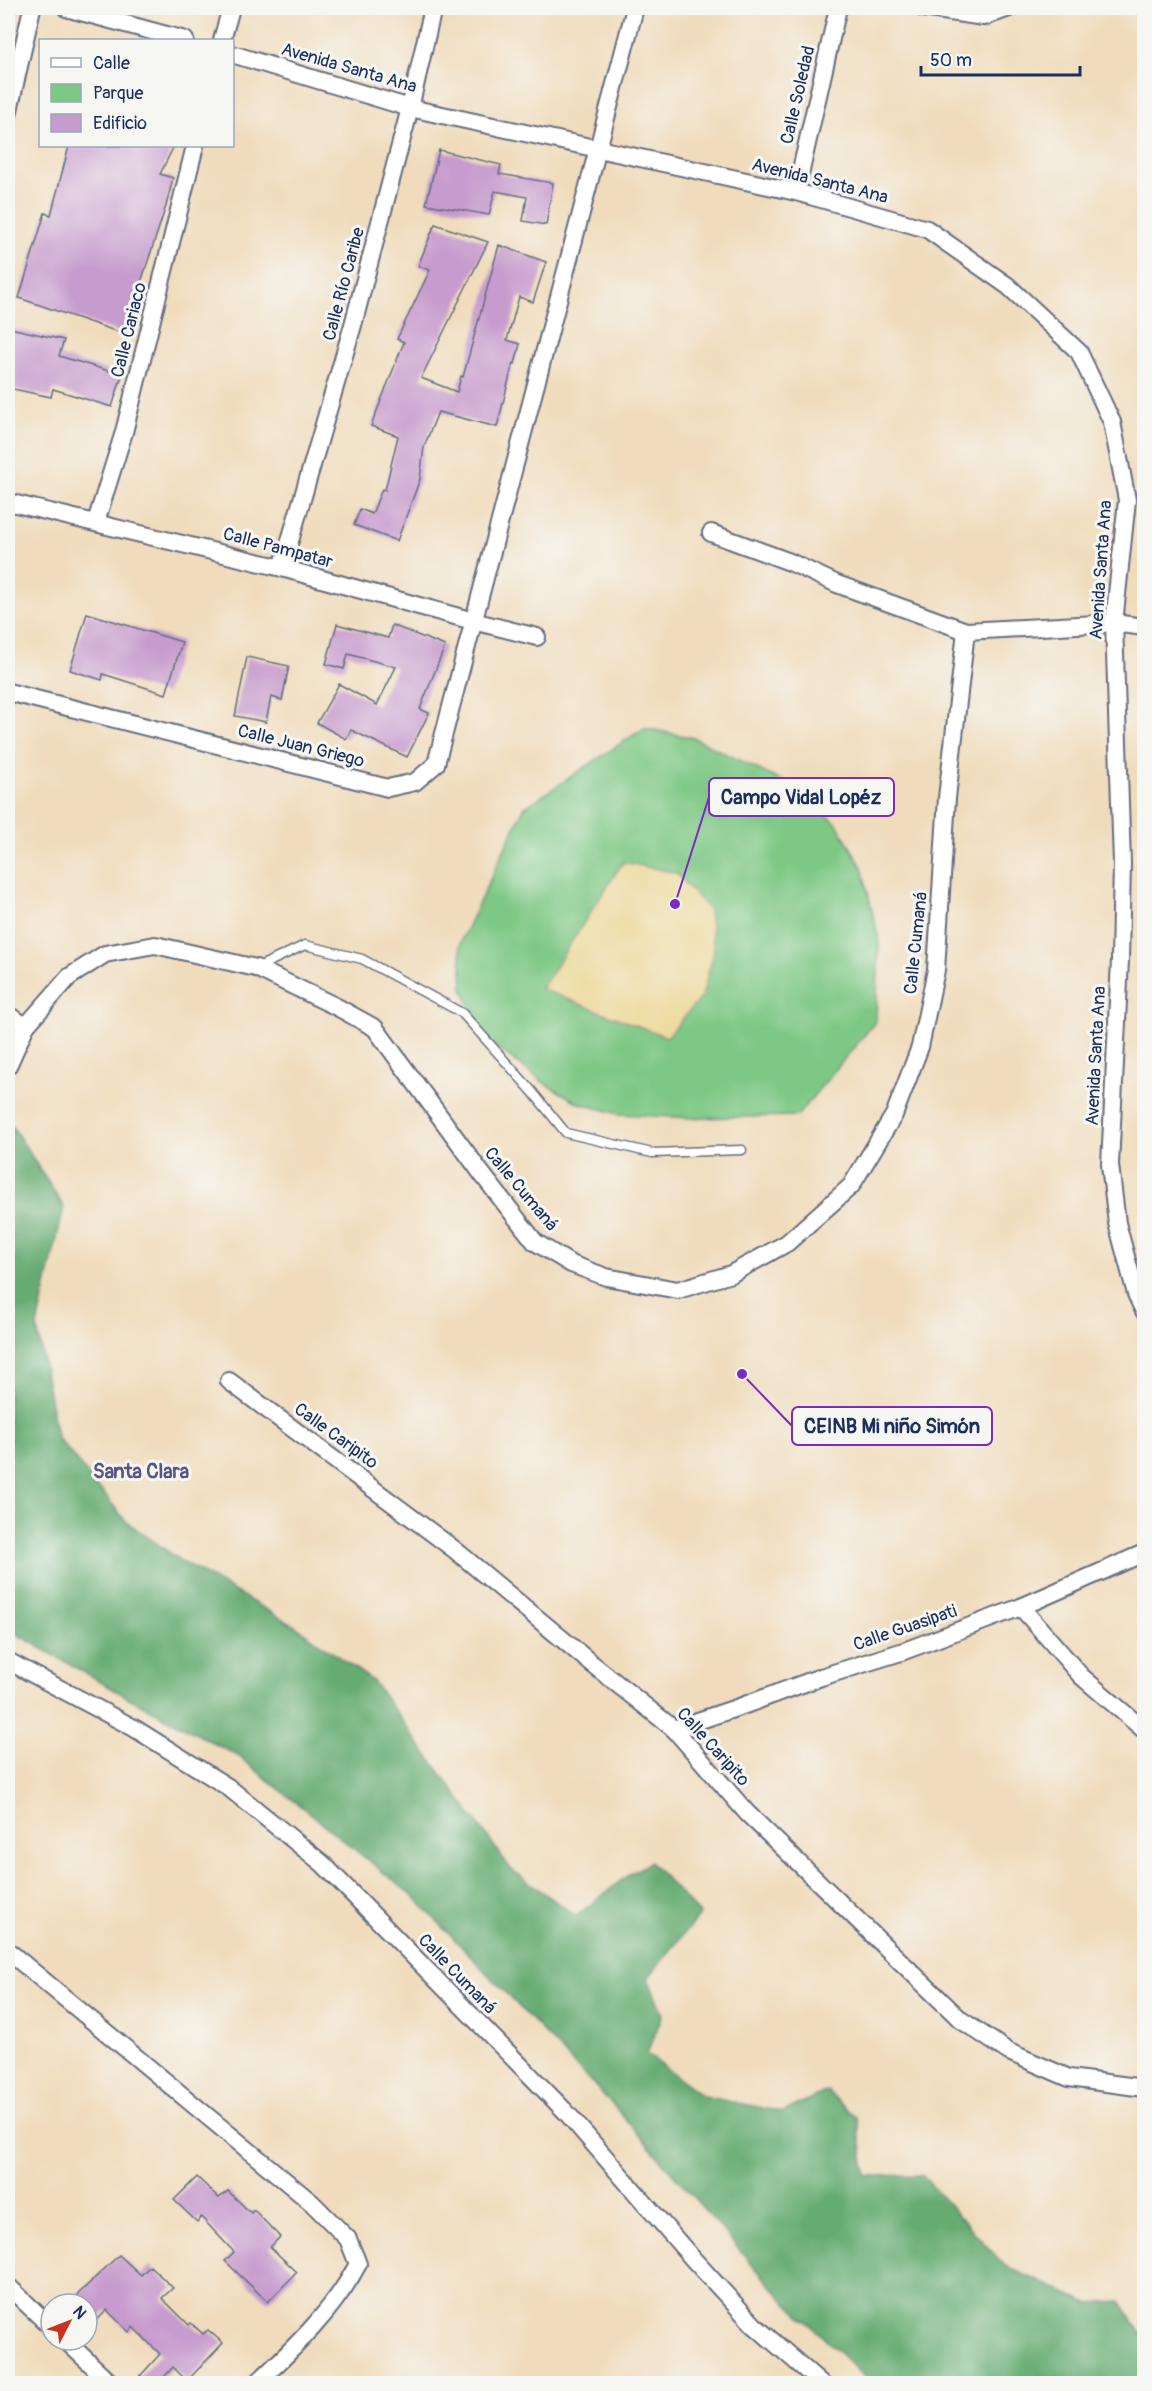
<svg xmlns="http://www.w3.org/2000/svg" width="1152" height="2391" font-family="Pangolin,sans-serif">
<rect width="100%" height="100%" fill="#f6f6f2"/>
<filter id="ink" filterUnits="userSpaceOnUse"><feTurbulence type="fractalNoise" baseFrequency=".0167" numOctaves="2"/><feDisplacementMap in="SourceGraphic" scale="12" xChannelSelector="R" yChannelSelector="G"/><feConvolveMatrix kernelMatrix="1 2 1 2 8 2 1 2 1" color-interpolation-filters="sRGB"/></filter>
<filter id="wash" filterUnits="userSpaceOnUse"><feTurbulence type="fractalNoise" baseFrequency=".008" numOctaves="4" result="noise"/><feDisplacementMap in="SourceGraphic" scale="24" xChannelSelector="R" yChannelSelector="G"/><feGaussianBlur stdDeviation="1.35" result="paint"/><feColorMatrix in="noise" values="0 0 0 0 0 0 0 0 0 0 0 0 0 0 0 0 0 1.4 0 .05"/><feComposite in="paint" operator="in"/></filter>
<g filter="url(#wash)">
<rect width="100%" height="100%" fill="#f0dcbc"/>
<!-- green -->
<polygon fill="#7ec885" stroke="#4c7c72" stroke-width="1.5" points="644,728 694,738 800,790 837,824 862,867 879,940 876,1021 797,1116 692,1118 619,1114 579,1103 546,1084 484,1038 463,989 460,943 524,808"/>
<!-- forest -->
<polygon fill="#66ac72" stroke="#406e68" stroke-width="1.5" points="9,1121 64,1207 37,1326 57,1437 127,1522 183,1562 295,1626 373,1681 511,1869 576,1916 628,1875 650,1862 700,1914 648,1978 663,2014 647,2054 703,2096 783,2112 827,2091 857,2118 866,2176 922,2175 1005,2266 1088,2303 1120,2301 1144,2337 1144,2383 871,2383 780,2296 611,2103 414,1897 238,1756 127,1697 8,1629"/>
<!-- sand -->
<polygon fill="#eeda9e" stroke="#84847e" stroke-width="1.5" points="623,862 676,873 709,910 714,951 702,996 667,1037 541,989"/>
<g id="blocks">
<!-- building -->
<g fill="#c69bcd">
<polygon points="69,146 174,146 160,174 173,178 166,206 124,334 19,298 45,213 51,215"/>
<polygon points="439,150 501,165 499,174 553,183 546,225 523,221 527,197 495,191 489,215 426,204"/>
<polygon points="435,224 488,242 421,378 457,392 461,376 463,377 499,245 546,262 533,302 519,297 507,340 520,344 515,364 513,363 497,427 438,412 424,447 420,479 397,541 354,525 360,509 372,514 382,489 385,490 398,436 371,426 404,342 397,339 430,270 418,266"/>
<polygon points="10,328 64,340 59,356 122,375 112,407 53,389 51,397 8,388 8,340"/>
<polygon points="87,613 182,642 166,694 103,674 102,680 70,670"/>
<polygon points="337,624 388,638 392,625 445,646 420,709 429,713 407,757 351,730 346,739 317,723 339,684 377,705 396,667 348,654 344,669 326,664"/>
<polygon points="247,657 289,666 282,700 271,697 266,722 235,716"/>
<polygon points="197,2177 219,2198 228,2191 251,2213 254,2210 280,2237 270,2247 297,2272 268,2302 225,2261 234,2252 201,2217 197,2222 174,2200"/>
<polygon points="119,2255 141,2275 150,2266 173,2288 162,2298 189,2325 191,2323 203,2334 208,2330 223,2343 187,2381 173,2367 158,2384 133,2384 160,2354 133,2327 129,2332 107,2310 98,2319 87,2309 87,2304 82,2304 75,2297"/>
</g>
</g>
</g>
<g filter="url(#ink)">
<use href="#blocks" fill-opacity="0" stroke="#666c7f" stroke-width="1.5"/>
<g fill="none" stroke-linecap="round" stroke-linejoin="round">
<defs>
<polyline id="lane" points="256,968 305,945 362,959 462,1013 531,1090 566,1133 652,1153 742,1150"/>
<g id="street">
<polyline points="66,8 185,40"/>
<polyline points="923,8 984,17 1009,8"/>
<polyline points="222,40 231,8"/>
<polyline points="232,54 410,108 796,192 927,229 1008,286 1079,352 1112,422 1127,500 1114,623 1122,863 1120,960 1110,1165 1117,1223 1136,1294 1144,1311"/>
<polyline points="8,115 32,8"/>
<polyline points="796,192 838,8"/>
<polyline points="8,502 282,568 473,621 537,637"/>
<polyline points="96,522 124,432 195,146"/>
<polyline points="711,533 790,562 837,584 966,631 1114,623 1144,627"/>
<polyline points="282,568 353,325 410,108 433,8"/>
<polyline points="8,692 388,788 415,782 436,764 635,8"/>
<polyline points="8,1015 26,1026"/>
<polyline points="8,1066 26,1026 69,977 105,954 155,945 256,968 337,1007 375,1028 482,1174 535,1242 571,1264 606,1277 678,1290 731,1274 787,1243 851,1186 894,1115 920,1047 936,970 947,798 966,631"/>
<polyline points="229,1381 455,1550 591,1663 674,1729 747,1813 961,2020 1009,2052 1069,2078 1144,2088"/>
<polyline points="1021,1607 1081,1676 1144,1730"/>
<polyline points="8,1661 134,1728 228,1787 323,1864 566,2112 693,2259 754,2325 822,2384"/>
<polyline points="674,1729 745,1705 821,1677 904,1651 1021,1607 1144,1553"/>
<path d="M8,1951L312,2203L348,2239L358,2264C334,2310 294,2348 256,2384"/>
<polyline points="8,2286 51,2327"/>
<polyline points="65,2340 112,2384"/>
</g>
</defs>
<!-- lane casing -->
<use href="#lane" stroke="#666c7f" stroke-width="11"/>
<!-- street casing -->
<use href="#street" stroke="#666c7f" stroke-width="20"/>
<!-- lane -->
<use href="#lane" stroke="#fff" stroke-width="8"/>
<!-- street -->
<use href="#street" stroke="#fff" stroke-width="16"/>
</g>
</g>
<g text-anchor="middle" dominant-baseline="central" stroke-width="6" stroke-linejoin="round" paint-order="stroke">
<!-- street labels -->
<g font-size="18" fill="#1b2f5e" stroke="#f6f6f2">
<text transform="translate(349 68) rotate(16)">Avenida Santa Ana</text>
<text transform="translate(798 95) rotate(-77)">Calle Soledad</text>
<text transform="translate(820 181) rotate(14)">Avenida Santa Ana</text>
<text transform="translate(344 284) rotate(-75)">Calle Río Caribe</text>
<text transform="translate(129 330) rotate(-76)">Calle Cariaco</text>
<text transform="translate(278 548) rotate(15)">Calle Pampatar</text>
<text transform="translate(1101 570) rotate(-86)">Avenida Santa Ana</text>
<text transform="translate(301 746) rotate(14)">Calle Juan Griego</text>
<text transform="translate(916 943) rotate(-84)">Calle Cumaná</text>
<text transform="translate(1096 1056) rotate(-87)">Avenida Santa Ana</text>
<text transform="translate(521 1189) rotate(50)">Calle Cumaná</text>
<text transform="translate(336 1436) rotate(36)">Calle Caripito</text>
<text transform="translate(905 1628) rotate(-19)">Calle Guasipati</text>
<text transform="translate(713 1747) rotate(48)">Calle Caripito</text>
<text transform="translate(457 1974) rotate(46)">Calle Cumaná</text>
</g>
<!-- neighbourhood labels -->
<g font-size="20" font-weight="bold" fill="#575585" stroke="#f6f6f2">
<text x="141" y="1471">Santa Clara</text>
</g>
</g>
<!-- callouts -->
<path fill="none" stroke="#7b2cbf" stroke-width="2" d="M675 904L709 797M742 1374L792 1426"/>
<g fill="#7b2cbf" stroke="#f6f6f2" stroke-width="2">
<circle cx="675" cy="904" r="6"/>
<circle cx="742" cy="1374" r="6"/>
</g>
<g fill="#f6f6f2" stroke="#7b2cbf" stroke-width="2">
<rect x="709" y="778" width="185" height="38" rx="6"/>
<rect x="792" y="1407" width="200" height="38" rx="6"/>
</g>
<g font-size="20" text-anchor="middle" font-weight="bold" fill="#1b2f5e">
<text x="801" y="804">Campo Vidal Lopéz</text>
<text x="892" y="1433">CEINB Mi niño Simón</text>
</g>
<!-- margin -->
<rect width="1152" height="2391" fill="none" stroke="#f6f6f2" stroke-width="30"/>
<!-- legend -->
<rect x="39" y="39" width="195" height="108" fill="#f6f6f2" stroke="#9ea6b7" stroke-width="1.5"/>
<rect x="51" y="58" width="30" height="9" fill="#ffffff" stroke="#9ea6b7" stroke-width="1.5"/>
<text x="93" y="69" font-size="18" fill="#1b2f5e">Calle</text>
<rect x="51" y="84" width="30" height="18" fill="#7ec885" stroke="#9ea6b7" stroke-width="1.5"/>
<text x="93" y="99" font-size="18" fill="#1b2f5e">Parque</text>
<rect x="51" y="114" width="30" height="18" fill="#c69bcd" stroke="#9ea6b7" stroke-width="1.5"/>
<text x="93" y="129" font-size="18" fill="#1b2f5e">Edificio</text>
<!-- north arrow -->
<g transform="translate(69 2322) rotate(48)"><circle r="28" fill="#f6f6f2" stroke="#9ea6b7" stroke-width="1.5"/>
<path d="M0-4.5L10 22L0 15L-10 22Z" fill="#c8321e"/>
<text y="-9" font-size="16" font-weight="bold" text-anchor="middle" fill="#1b2f5e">N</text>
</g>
<!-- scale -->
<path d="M921 66v9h159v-9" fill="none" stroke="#1b2f5e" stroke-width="3"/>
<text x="930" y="66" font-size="18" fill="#1b2f5e" stroke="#f6f6f2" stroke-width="4.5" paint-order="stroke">50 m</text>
</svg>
